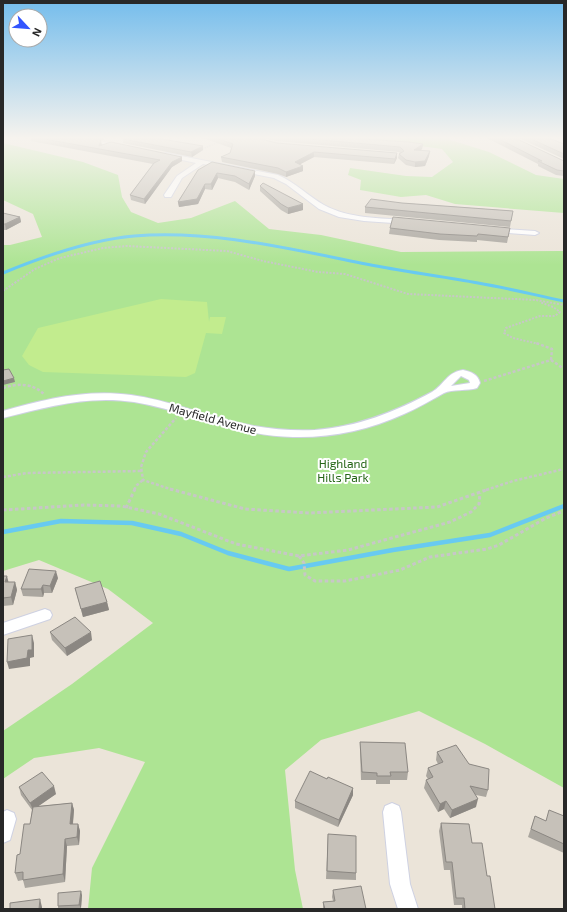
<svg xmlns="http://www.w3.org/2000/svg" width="567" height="912" font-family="'Exo 2',sans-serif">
<rect width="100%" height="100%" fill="#ebe4d9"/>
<!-- green -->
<g fill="#ade493">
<polygon points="362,138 444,138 489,152 536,175 564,179 564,213 455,204 426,195 401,197 360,190 361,180 348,175 350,168 406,176 432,177 453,162 442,149"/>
<polygon points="3,143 83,162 118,175 122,197 131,212 158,223 191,218 235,201 269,229 321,235 401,252 564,251 564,788 485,744 419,711 321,740 285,770 295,870 303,909 88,909 92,868 145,762 99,748 34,758 3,779 3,731 72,684 153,623 108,589 39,560 3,571 3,245 10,245 42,237 33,214 3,200"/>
</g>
<!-- pitch -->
<polygon fill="#c2ec8e" points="161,299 207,302 209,322 210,317 226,317 222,334 206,333 195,373 186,377 43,372 29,365 22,356 38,328"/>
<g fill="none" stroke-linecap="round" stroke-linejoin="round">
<!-- stream-far1 -->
<path stroke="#68caf1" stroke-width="3" d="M3,273C44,256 89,240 134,236C216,229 302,252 382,267C414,273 446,277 478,283C507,288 535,295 564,301"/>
<!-- stream -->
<polyline stroke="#68caf1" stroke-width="4.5" points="3,532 61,521 132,523 181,534 228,553 289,569 393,550 490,535 564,506"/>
<defs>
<g id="minor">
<polygon points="77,138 87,138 125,147 122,149"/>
<path d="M166,153L278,175C295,182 308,196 324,205C350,219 380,218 408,220L412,222L408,224L364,221L339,217L319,209L286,184L274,178L203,164L182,178L171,197H165L164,195L177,176L196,163L164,156V154Z"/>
<polygon points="491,228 535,231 539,233 535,235 494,232 491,232"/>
<path d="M463,370C471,372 478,374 480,383L477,388C468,391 452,389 444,393C431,400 418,408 404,414C369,430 331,438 293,437C237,436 188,411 134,402C88,395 47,407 3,418V411C45,399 87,389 131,395C168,400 203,415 239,423C264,429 290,431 315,430C357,427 395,412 432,392C444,385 447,372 463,370ZM461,376L469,380L470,383L451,386Z"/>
<polygon points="45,609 50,611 52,615 50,619 3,635 3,623"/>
<polygon points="392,803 399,806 401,812 410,884 418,909 398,909 390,884 383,812 385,806"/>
<polygon points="7,810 14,813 16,819 10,840 3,843 3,812"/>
</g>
</defs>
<!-- minor casing -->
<use href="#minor" stroke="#ced1e2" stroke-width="2"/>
<!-- path-far3 -->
<polyline stroke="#c7c7c7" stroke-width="1.5" stroke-dasharray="1.5 1" stroke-linecap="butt" points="200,150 219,142"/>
<!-- path-far2 -->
<g stroke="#c7c7c7" stroke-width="2" stroke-dasharray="2 1.5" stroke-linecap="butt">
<polyline points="3,291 35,269 60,258 103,248 127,246 227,251 263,261 318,272 345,274 408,294 536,300 564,305"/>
<polyline points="539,344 513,338 504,333 506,328 540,316 555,316 560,312 553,307 540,302"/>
</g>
<!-- path-far1 -->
<g stroke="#c7c7c7" stroke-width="2.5" stroke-dasharray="3 2" stroke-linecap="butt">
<polyline points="551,360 564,369"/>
<polyline points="484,381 551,360 552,349 536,343"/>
<path d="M3,388C18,383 33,383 45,395"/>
<polyline points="3,477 27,473 142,471"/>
<polyline points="134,490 137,485 143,480"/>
<polyline points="173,490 143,480 141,467 146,452 176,418"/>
<polyline points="486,490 513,481 564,469"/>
</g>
<!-- path -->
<g stroke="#c7c7c7" stroke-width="3" stroke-dasharray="3.5 2.5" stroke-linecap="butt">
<polyline points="170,489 245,509 309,513 437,507 489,489"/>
<polyline points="126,508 135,489"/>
<polyline points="3,510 84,505 121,506 159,514 236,544 299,556 348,550 450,522 471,512 479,504 480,493"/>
<polyline points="299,556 304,563 305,575 315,581 345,581 400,570 430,557 487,549 499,545 546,518 564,511"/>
</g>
<!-- minor -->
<use href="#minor" fill="#fff" fill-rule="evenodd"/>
</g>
<!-- wall -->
<g fill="#aaa69f">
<polygon points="31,138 91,138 102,145 182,157 182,161 172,167 145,204 131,200 130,195 153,164 31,141"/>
<polygon points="94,138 104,138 104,140"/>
<polygon points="203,138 257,138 277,143 397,158 394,164 314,157 300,164 303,171 286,177 278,174 222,162 221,157 230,153 231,148"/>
<polygon points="262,138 348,138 423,144 422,149 421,150 430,151 429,156 425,166 415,167 406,165 398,158 399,154 400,153 399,152 277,141"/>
<polygon points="487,138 515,138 564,161 564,176 556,175 538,166 538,164"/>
<polygon points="519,138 549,138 564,144 564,159"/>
<polygon points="123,139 203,150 192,157 123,143"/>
<polygon points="198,170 255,176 249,190 235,182 218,178 212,190 205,189 198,204 179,207 178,202"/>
<polygon points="260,186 303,210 288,214 281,210 260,191"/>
<polygon points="402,203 513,211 510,227 365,213 365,207"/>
<polygon points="3,213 20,217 21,222 6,230 3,230"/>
<polygon points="390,228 510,228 507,243 477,240 477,242 439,240 389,234"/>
<polygon points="3,576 8,582 15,582 17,590 13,605 3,606"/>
<polygon points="58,578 52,593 44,593 43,597 23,596 21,589"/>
<polygon points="75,588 107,602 109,610 83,617"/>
<polygon points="50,632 92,640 67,656 52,640"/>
<polygon points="360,742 408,772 407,780 390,780 390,784 376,784 376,780 361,780 360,750"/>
<polygon points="437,752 469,764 488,790 486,797 476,795 476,807 450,818 444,809 438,812 424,788 426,780 428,779 426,776 428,768 438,764 436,760"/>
<polygon points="327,779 353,788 353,795 338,827 295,808 295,801"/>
<polygon points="19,787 56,794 38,806 72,803 74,810 73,824 78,824 80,831 79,845 67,846 65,882 25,888 23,880 18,881 15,873 30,824 32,810 21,795"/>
<polygon points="535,816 546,821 564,816 564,853 528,837"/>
<polygon points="441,823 472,843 487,876 495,909 462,909 462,905 454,905 450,870 444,870 439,831"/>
<polygon points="328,834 356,873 356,880 326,879"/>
<polygon points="333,890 366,909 323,909 323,902 333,901 332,897"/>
<polygon points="82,895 81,908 58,909 58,906"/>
</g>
<!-- shaded-wall -->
<g fill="#8b8782">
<polygon points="101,140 102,145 99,146"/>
<polygon points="423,144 422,149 414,155 414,150"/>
<polygon points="203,146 203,150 192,157 191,152"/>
<polygon points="430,151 429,156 425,166 415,167 415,162"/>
<polygon points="314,152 314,157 295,167 295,162"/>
<polygon points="397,153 397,158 394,164 395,159"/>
<polygon points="182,157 182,161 172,167 145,204 144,199 172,162"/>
<polygon points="303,166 303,171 286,177 286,172"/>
<polygon points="255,171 255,176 249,190 249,184"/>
<polygon points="217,173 218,178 212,190 211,184"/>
<polygon points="205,184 205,189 198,204 179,207 178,202"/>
<polygon points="303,204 303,210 288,214 288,208"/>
<polygon points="20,217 21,222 6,230 5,224"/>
<polygon points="14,378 15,382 3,385 3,381"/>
<polygon points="56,571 58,578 52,593 50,586"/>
<polygon points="7,576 9,584 5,582"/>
<polygon points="15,582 17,590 13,605 11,597"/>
<polygon points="43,585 44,593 43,597 41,589"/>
<polygon points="107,602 109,610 83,617 81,609"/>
<polygon points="91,632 92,640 67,656 65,648"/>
<polygon points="32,635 34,643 34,657 30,658 30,666 9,669 7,662 28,650"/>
<polygon points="54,786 56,794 33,810 30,803"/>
<polygon points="353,788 353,795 338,827 339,820"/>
<polygon points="478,799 476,807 450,818 452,810"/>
<polygon points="446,801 444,809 438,812 440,804"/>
<polygon points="72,803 74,810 72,832 70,824"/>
<polygon points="78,824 80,831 79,845 77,837"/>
<polygon points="65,839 67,846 65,882 63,874"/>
<polygon points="81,891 82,895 81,908 79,905"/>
<polygon points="40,899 42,907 42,909 39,909"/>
</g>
<!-- building -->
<g fill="#c6c1b9" stroke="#8b8782">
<polygon points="39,138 91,138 101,140 99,146 111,142 182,157 172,162 144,199 130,195 154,163 160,160"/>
<polygon points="125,138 156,138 203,146 191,152 123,139"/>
<polygon points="216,138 257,138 277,143 397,153 395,159 314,152 295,162 303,166 286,172 278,168 221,157 230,153 233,144"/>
<polygon points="299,138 348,138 409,142 423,144 414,150 430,151 425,161 415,162 406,160 399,154 404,151 400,147"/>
<polygon points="497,138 515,138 564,161 564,171 557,170 538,161 542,161"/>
<polygon points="529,138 549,138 564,144 564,154"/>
<polygon points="212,162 255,171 249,184 235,176 217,173 211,184 205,184 197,199 178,202 198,170"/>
<polygon points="263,183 303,204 288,208 281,204 260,186"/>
<polygon points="371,199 402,203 513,211 511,221 365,207"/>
<polygon points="3,213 20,217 5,224 3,224"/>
<polygon points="393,217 510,228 508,237 478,234 477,236 440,234 390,228"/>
<polygon points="9,369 14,378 3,381 3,370"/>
<polygon points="29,569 56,571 50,586 43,585 41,589 21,589"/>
<polygon points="3,576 7,576 5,582 15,582 11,597 3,598"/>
<polygon points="100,581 107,602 81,609 75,588"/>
<polygon points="75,617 91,632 65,648 50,632"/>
<polygon points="32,635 32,650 28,650 27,658 7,662 8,639"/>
<polygon points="360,742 405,743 408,772 390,772 391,776 377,776 377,773 362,772"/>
<polygon points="456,745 469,764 489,769 488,790 470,786 478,799 452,810 446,801 440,804 426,780 433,777 428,768 443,762 437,752"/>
<polygon points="310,771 327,779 328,777 353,788 339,820 295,801"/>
<polygon points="42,772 54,786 30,803 19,787"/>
<polygon points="72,803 70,824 78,824 77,837 65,839 63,874 23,880 23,872 15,873 17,855 20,854 24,824 30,824 33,807"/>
<polygon points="549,810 564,816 564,844 531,829 535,816 546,821"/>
<polygon points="441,823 469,824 472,843 482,843 487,876 490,876 495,909 465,909 464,898 456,898 452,862 446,862"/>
<polygon points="328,834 356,836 356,873 327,871"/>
<polygon points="361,886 366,909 325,909 323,902 335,901 333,890"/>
<polygon points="81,891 79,905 58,906 58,893"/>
<polygon points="40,899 39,909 10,909 10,903"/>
</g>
<!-- sky -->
<linearGradient id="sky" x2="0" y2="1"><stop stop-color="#75bdec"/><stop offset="0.52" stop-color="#f6f3ee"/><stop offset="1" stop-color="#f6f3ee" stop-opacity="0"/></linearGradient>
<rect width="567" height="265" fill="url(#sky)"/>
<g text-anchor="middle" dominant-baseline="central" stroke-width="4" stroke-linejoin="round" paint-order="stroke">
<!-- street labels -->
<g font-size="12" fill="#282828" stroke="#fff">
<text transform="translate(213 418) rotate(15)">Mayfield Avenue</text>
</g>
<!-- park labels -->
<g font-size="12" fill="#266617" stroke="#fff">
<text x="343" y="463">Highland<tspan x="343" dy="14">Hills Park</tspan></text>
</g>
</g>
<!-- border -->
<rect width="567" height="912" fill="none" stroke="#282828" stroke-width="8"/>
<!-- north arrow -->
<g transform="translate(28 28) rotate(116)"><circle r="19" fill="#ffffff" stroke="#a9a9a9"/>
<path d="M0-3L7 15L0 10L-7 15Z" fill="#3254fe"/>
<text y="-6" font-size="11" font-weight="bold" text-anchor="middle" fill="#282828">N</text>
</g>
</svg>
